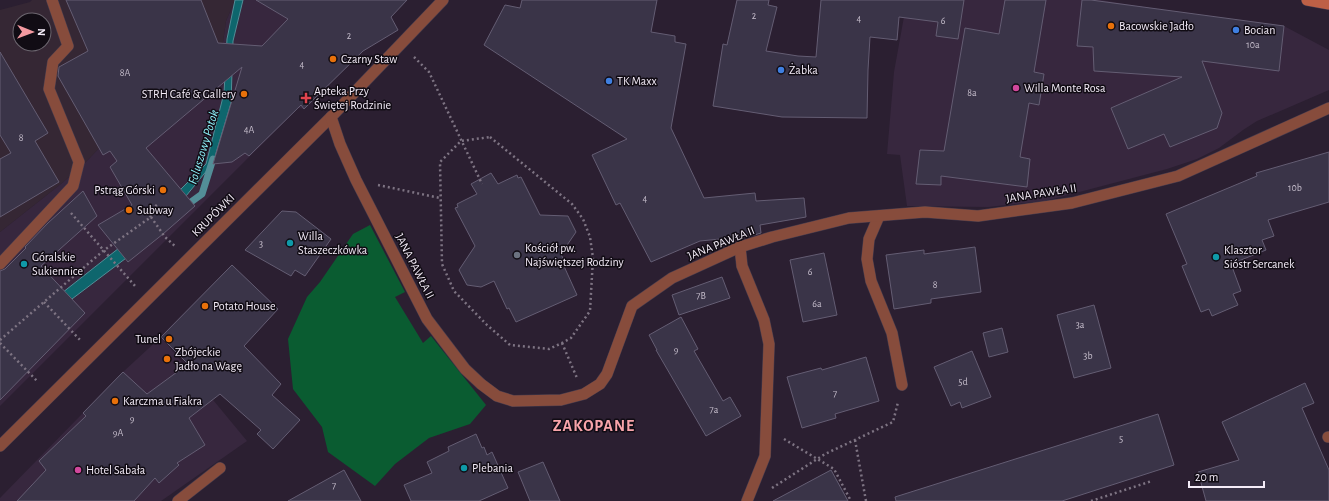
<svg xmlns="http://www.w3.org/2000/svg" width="1329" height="501" font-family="'Alegreya Sans',sans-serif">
<rect width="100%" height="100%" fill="#2b1f31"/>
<!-- built -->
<g fill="#37273e">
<polygon points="235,0 407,0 391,17 398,30 363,51 304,109 298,108 0,406 0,232 62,183 84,164 101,146 222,49 226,21"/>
<polygon points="907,0 1101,0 1162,10 1284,26 1329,50 1329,90 1257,121 1243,130 1219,148 1197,159 1167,169 1045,201 988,207 907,206 900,155 887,154 894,72"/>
<polygon points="161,337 247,441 161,501 0,501 0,498 123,372"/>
</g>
<!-- education -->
<path fill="#352734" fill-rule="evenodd" d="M32,0H235L226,21L222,49L101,146L84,164L62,183L0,232V10L30,2ZM20,20H44V44H20Z"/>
<!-- forest -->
<polygon fill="#0a5c31" points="370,225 405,292 395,297 423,343 431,336 486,405 470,424 429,438 395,464 375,486 328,452 322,427 293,389 288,339 307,297 320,282 353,234"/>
<!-- water -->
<polygon fill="#0e666d" stroke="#538e97" points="235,0 243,0 233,41 231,103 213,163 150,240 23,336 0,346 53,300 133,237 206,164 224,93 227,39"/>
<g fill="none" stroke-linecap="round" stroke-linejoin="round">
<!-- stream -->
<polyline stroke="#538e97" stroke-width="7" points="191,202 202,194 213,159"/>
</g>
<!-- building -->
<g fill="#3a3448" stroke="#645d73">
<polygon points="66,0 201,0 218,43 262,46 288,19 256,0 407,0 391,17 398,30 363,51 304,109 301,105 249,156 245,153 232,162 213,164 242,67 146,148 195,206 163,234 128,262 98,225 132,205 110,167 117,161 110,151 103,155 58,76 59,67 88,51"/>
<polygon points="522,0 657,0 651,32 675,36 675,42 686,44 671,128 704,198 755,193 756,201 804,198 806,217 760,225 761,233 751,236 700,241 651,262 620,203 616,205 592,155 627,139 484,45 505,5 520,8"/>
<polygon points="737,0 769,0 768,5 777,7 766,51 798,56 816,57 821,0 964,0 958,39 936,36 938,22 899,17 897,40 870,37 868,70 867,118 782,117 713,106 723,44 727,45"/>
<polygon points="1005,0 1046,0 1034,72 1044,74 1039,105 1029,103 1020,157 1030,159 1027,187 941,176 941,185 916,184 920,150 944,151 965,28 999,34"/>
<polygon points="1082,0 1091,0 1284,26 1279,71 1202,61 1222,113 1217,128 1170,147 1164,134 1128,149 1111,108 1182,77 1094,71 1093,47 1077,46"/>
<polygon points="0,52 48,133 35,141 59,182 0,217 0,159 11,153 0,135"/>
<polygon points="1329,152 1329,202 1268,220 1274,236 1262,240 1266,250 1231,264 1241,291 1233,294 1238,305 1212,316 1209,309 1201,312 1182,266 1187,264 1166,214 1257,176 1256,173"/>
<polygon points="491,173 498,184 517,175 518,178 521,177 540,215 568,216 576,232 561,254 565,263 563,264 577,295 516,322 509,308 507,309 494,281 481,287 467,285 459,270 475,246 455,208 458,207 457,204 477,194 471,184"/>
<polygon points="83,191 97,216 41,266 85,313 0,400 0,271 5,269 26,248 25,247 48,223"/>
<polygon points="282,211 296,212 331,239 305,276 295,270 291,276 245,250"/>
<polygon points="975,247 981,292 931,299 931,303 894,309 886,255 924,250 924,254"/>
<polygon points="824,253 837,315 803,322 790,260"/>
<polygon points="232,265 278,309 244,346 281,384 272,395 300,420 273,449 257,434 261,430 220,394 189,418 205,445 177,463 179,465 159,483 155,478 134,501 17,501 46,470 39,461 86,416 83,413 123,372 147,394 188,364 161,337"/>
<polygon points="722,277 730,298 679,315 672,295"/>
<polygon points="1094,305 1111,368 1074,378 1057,315"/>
<polygon points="681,317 698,349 694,351 723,401 730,397 741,416 706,436 656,350 657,350 649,335"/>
<polygon points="1002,328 1008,352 989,357 983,333"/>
<polygon points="972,351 991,397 962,408 960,402 951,406 934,367"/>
<polygon points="866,357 879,401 835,414 836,418 802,428 787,377 821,368 822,370"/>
<polygon points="1305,383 1314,403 1302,408 1329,470 1329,501 1206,501 1198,472 1239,460 1222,422"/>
<polygon points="1158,414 1174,465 1062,501 896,501 895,497"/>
<polygon points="476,434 482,448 484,447 487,455 492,452 508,488 479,501 411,501 404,485 432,473 427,462 449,451 448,447"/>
<polygon points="543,462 560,501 530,501 518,472"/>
<polygon points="344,470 361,501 288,501"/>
<polygon points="831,470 848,501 773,501"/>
</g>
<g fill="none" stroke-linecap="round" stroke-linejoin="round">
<defs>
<g id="service">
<polyline points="879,216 869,239 867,259 871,281 892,333 902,385"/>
<polyline points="740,247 742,266 764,320 769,344 765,456 747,501"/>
<polyline points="0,264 73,186 79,162 49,89 53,62 68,46 52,0"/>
<polyline points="1328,437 1329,437"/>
<polyline points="178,501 220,468"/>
</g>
<polyline id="pedestrian" points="0,446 331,117 443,0"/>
<polyline id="minor" points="331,117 340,144 356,180 427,319 465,369 481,384 497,396 513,401 561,400 584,394 600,384 607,374 632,306 672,278 740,247 772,237 849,218 925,212 978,216 1072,203 1178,176 1329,108"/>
<polyline id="secondary" points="1307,0 1329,4"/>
</defs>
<!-- service casing -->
<use href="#service" stroke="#473c4d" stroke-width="12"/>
<!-- pedestrian casing -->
<use href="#pedestrian" stroke="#473c4d" stroke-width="12"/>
<!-- minor casing -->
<use href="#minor" stroke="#473c4d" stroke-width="12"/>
<!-- secondary casing -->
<use href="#secondary" stroke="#473c4d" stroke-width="12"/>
<!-- path -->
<g stroke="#7e7483" stroke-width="2.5" stroke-dasharray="2 3" stroke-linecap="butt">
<polyline points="414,57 429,72 482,184"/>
<polygon points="490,137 572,204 583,219 590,237 593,258 590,311 571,338 562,343 549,349 510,345 487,325 454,291 442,264 440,162 461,141"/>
<polyline points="378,185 440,198"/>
<polyline points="71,213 135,286"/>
<polyline points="151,217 165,237 176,247"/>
<polyline points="44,302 81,341"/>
<polyline points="0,340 103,251 151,217 148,212 157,205"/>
<polyline points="0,343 38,382"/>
<polyline points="562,343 577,378"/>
<polyline points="784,439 834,469 851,501"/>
<polyline points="855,440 866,501"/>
<polyline points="772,488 825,454 893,422 898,402"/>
<polyline points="1091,501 1152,481"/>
</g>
<!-- service -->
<use href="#service" stroke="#874c3c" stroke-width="11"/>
<!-- pedestrian -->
<use href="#pedestrian" stroke="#874c3c" stroke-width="11"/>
<!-- minor -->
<use href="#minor" stroke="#874c3c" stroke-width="11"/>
<!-- secondary -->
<use href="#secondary" stroke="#be6046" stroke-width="11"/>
</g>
<!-- markers -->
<g fill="#e8710a" stroke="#110c14" stroke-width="1.5">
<circle cx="1111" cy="26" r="4"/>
<circle cx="333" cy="59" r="4"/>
<circle cx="244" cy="94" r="4"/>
<circle cx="163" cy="190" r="4"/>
<circle cx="129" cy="210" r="4"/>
<circle cx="205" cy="306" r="4"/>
<circle cx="169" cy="339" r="4"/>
<circle cx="167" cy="359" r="4"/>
<circle cx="115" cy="401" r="4"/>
</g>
<g fill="#3f7fe0" stroke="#110c14" stroke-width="1.5">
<circle cx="1236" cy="30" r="4"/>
<circle cx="781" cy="70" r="4"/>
<circle cx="609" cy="81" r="4"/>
</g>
<g fill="#d1479c" stroke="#110c14" stroke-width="1.5">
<circle cx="1016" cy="88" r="4"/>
<circle cx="78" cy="470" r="4"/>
</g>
<path fill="#e0444e" stroke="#110c14" stroke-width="1.5" d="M304 92h4v4h4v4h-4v4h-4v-4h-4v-4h4z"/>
<g fill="#0f9aa8" stroke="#110c14" stroke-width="1.5">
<circle cx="290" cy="243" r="4"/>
<circle cx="1216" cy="257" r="4"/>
<circle cx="24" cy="264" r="4"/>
<circle cx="464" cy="468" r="4"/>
</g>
<circle fill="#6b7280" stroke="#110c14" stroke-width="1.5" cx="517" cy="255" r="4"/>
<g text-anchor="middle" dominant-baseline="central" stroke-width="3" stroke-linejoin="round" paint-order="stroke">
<!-- number labels -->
<g font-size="10" fill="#c6becc">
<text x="754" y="16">2</text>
<text x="859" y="19">4</text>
<text x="943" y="21">6</text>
<text x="349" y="36">2</text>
<text x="1253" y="45">10a</text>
<text x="302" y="65">4</text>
<text x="125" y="73">8A</text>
<text x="972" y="93">8a</text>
<text x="249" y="130">4A</text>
<text x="21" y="138">8</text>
<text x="1295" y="188">10b</text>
<text x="645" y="199">4</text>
<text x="261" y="244">3</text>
<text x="810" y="272">6</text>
<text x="935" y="285">8</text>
<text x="701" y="296">7B</text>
<text x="817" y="304">6a</text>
<text x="1080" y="325">3a</text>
<text x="676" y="350">9</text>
<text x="1088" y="356">3b</text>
<text x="963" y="382">5d</text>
<text x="835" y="394">7</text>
<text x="714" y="410">7a</text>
<text x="132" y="419">9</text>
<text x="118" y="433">9A</text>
<text x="1121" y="439">5</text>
<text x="334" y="486">7</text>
</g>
<!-- poi labels -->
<g font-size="12" fill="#f4ecf8" stroke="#110c14" text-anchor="start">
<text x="1119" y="26">Bacowskie Jadło</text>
<text x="1244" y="30">Bocian</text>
<text x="341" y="59">Czarny Staw</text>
<text x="789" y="70">Żabka</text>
<text x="617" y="81">TK Maxx</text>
<text x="1024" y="88">Willa Monte Rosa</text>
<text x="314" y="91">Apteka Przy<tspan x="314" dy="14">Świętej Rodzinie</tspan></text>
<text x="236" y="94" text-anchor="end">STRH Café &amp; Gallery</text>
<text x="155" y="190" text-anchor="end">Pstrąg Górski</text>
<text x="137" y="210">Subway</text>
<text x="298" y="236">Willa<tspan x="298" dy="14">Staszeczkówka</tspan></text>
<text x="525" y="248">Kościół pw.<tspan x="525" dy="14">Najświętszej Rodziny</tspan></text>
<text x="1224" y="250">Klasztor<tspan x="1224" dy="14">Sióstr Sercanek</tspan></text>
<text x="32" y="257">Góralskie<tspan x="32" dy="14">Sukiennice</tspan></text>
<text x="213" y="306">Potato House</text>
<text x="161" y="339" text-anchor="end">Tunel</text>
<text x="175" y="352">Zbójeckie<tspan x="175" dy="14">Jadło na Wagę</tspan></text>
<text x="123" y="401">Karczma u Fiakra</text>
<text x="472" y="468">Plebania</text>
<text x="86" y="470">Hotel Sabała</text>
</g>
<!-- street labels -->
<g font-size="12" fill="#f4ecf8" stroke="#110c14">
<text transform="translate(1041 193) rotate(-9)">JANA PAWŁA II</text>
<text transform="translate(213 215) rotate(-45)">KRUPÓWKI</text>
<text transform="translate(721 243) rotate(-22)">JANA PAWŁA II</text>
<text transform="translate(415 266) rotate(63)">JANA PAWŁA II</text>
</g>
<!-- water labels -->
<g font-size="13" font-style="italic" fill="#90f3fc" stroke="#110c14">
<text transform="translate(204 147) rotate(-73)">Foluszowy Potok</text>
</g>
<!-- district labels -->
<g font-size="16" font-weight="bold" letter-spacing="1" fill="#f8a4aa" stroke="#110c14">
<text x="594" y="426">ZAKOPANE</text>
</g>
</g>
<!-- north arrow -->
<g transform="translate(32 32) rotate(91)"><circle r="19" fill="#110c14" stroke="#6c666f"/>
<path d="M0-3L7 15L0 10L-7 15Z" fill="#f49aa1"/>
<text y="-6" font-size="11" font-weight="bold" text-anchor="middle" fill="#f4ecf8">N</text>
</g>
<!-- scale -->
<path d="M1189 481v6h75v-6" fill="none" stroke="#f4ecf8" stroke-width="2"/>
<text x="1195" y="481" font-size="12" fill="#f4ecf8" stroke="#110c14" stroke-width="3" paint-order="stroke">20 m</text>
</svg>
